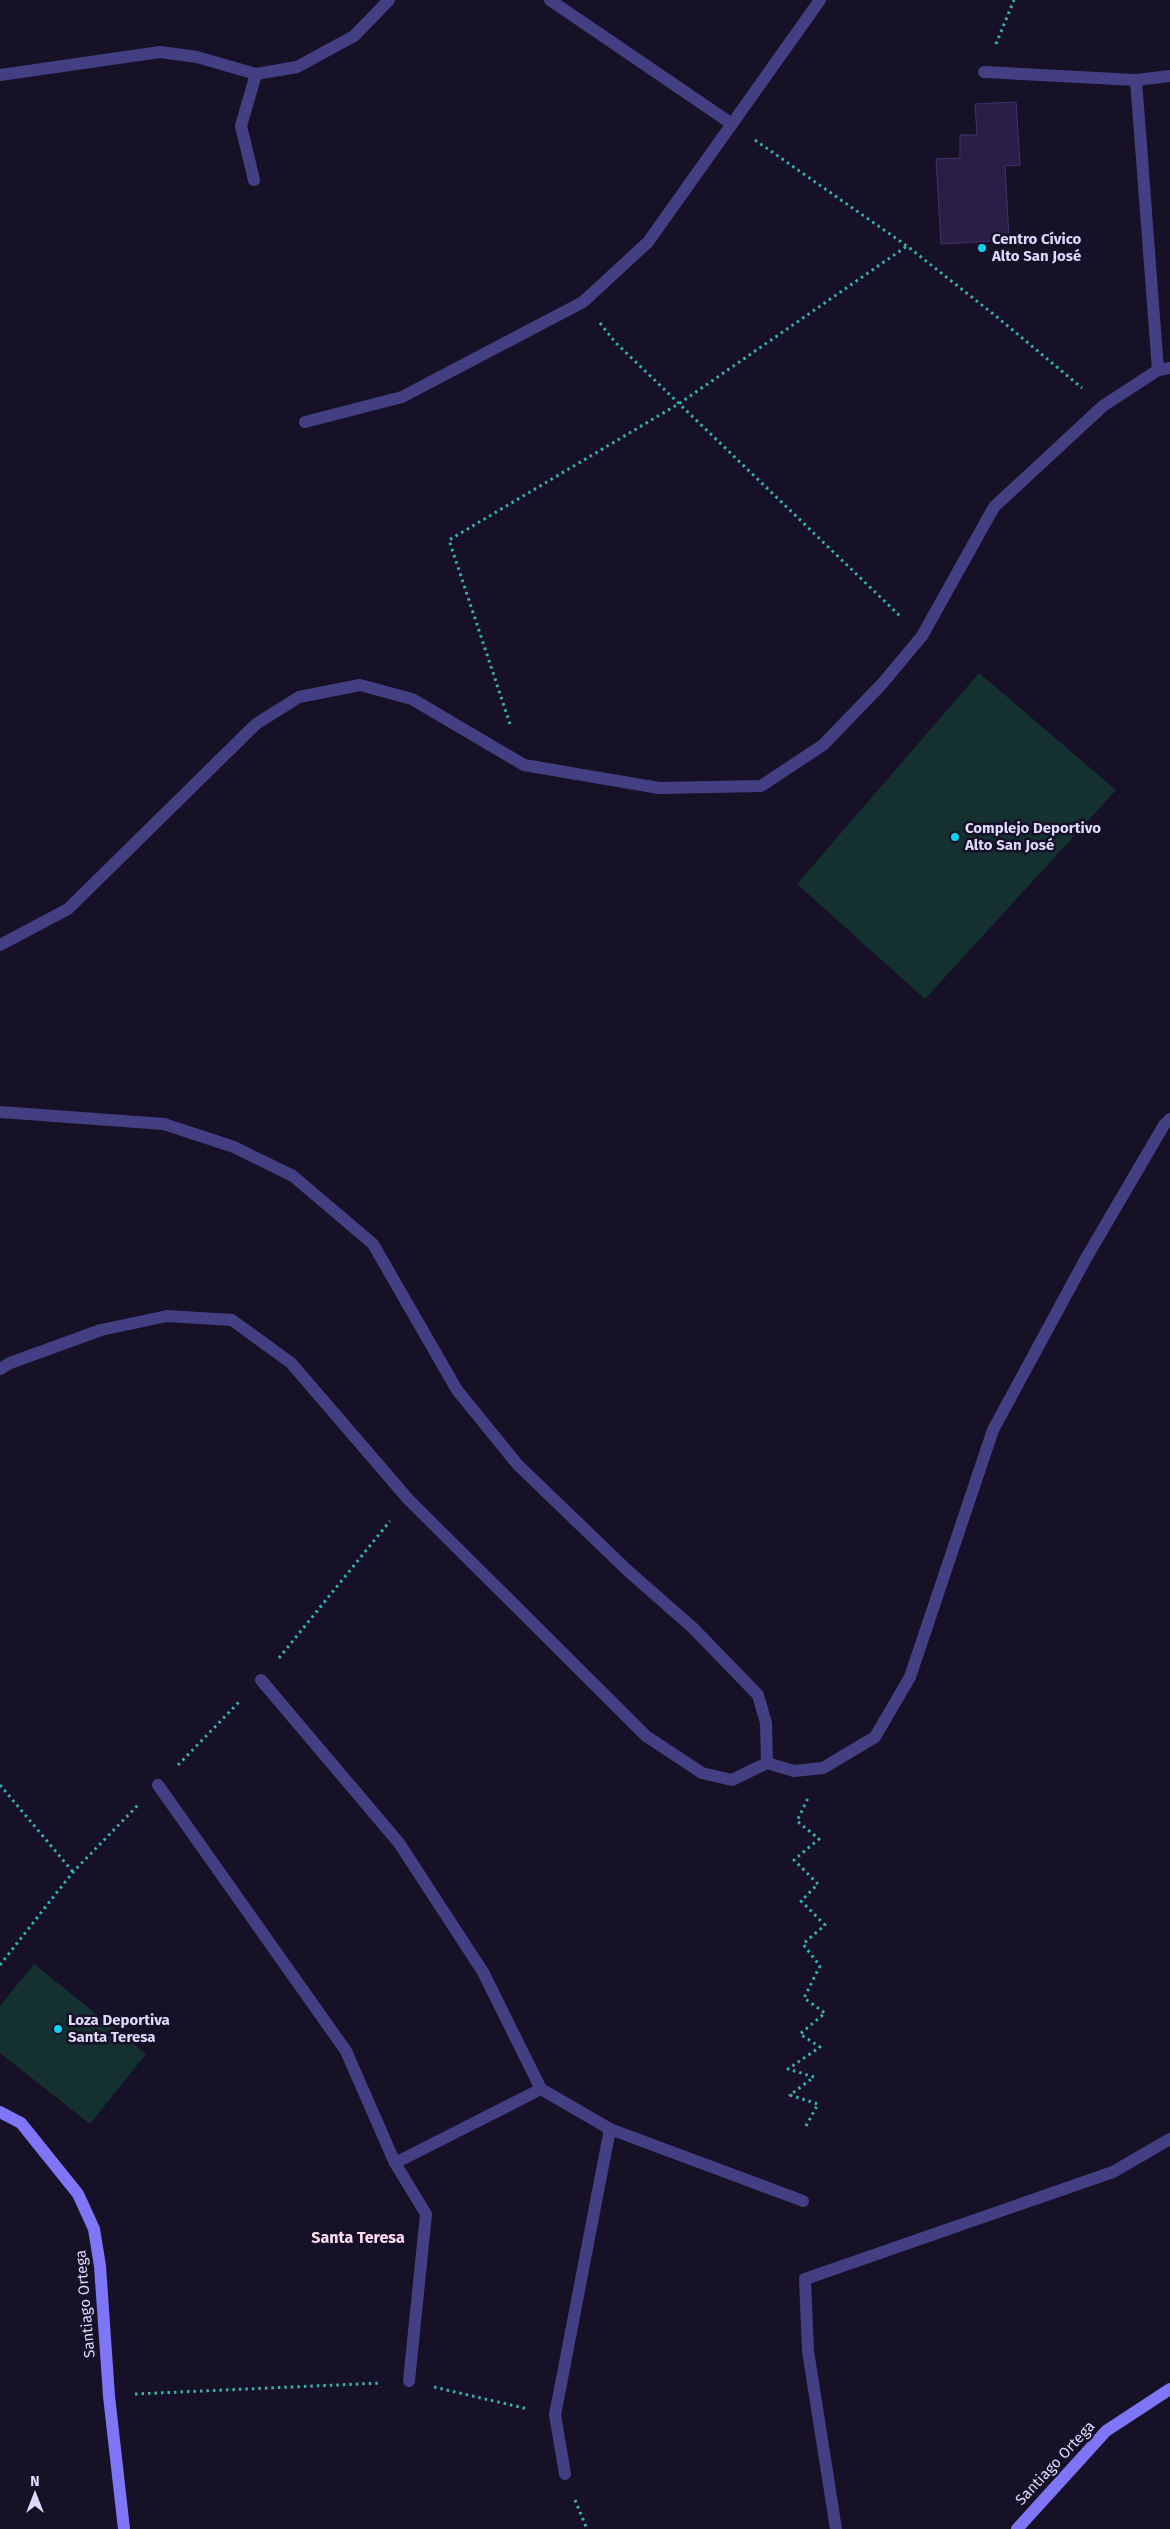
<svg xmlns="http://www.w3.org/2000/svg" width="1170" height="2529" font-family="'Fira Sans',sans-serif">
<rect width="100%" height="100%" fill="#161126"/>
<!-- pitch -->
<g fill="#153030">
<polygon points="979,673 1116,790 925,999 797,884"/>
<polygon points="34,1964 146,2054 90,2124 0,2053 0,2006"/>
</g>
<!-- building -->
<polygon fill="#281e46" stroke="#413270" points="1016,102 1020,165 1005,166 1009,240 941,244 936,159 960,158 960,135 977,135 975,104"/>
<g fill="none" stroke-linecap="round" stroke-linejoin="round">
<!-- path -->
<g stroke="#38b1af" stroke-width="3" stroke-dasharray="2.5 4" stroke-linecap="butt">
<polyline points="996,44 1014,0"/>
<polyline points="755,140 907,246 997,317 1082,388"/>
<polyline points="600,323 615,342 901,617"/>
<polyline points="510,724 449,540 680,403 907,246"/>
<polyline points="279,1658 390,1521"/>
<polyline points="178,1765 241,1700"/>
<polyline points="0,1785 73,1872"/>
<polyline points="0,1965 73,1872 138,1805"/>
<polyline points="806,2126 818,2104 790,2095 814,2077 788,2069 820,2047 800,2034 825,2013 804,1998 820,1966 803,1944 825,1925 801,1901 818,1884 794,1860 819,1839 797,1821 808,1798"/>
<polyline points="434,2387 528,2409"/>
<polyline points="135,2394 381,2383"/>
<polyline points="575,2500 587,2529"/>
</g>
<!-- lane -->
<g stroke="#443f82" stroke-width="12">
<polyline points="254,180 241,126 256,74"/>
<polyline points="261,1680 399,1843 483,1972 541,2089 610,2129 803,2201"/>
<polyline points="158,1785 346,2051 395,2163 426,2214 409,2381"/>
<polyline points="395,2163 541,2089"/>
<polyline points="565,2474 555,2415 610,2129"/>
</g>
<!-- street -->
<g stroke="#443f82" stroke-width="12">
<polyline points="550,0 732,124"/>
<polyline points="984,72 1136,80 1170,76"/>
<polyline points="0,75 160,52 197,57 256,74 297,67 354,36 389,0"/>
<polyline points="1136,80 1158,370"/>
<polyline points="305,422 402,397 583,302 648,242 820,0"/>
<polyline points="0,945 68,909 256,724 299,697 360,685 412,699 524,765 659,788 761,786 823,745 881,685 922,636 994,507 1103,406 1158,370 1170,368"/>
<polyline points="0,1112 164,1124 234,1147 293,1176 373,1244 457,1390 518,1465 627,1570 693,1628 758,1695 766,1723 767,1763 732,1780 702,1773 646,1736 408,1499 291,1363 232,1320 167,1316 101,1330 10,1363 0,1369"/>
<polyline points="767,1763 794,1771 823,1768 875,1737 910,1677 993,1430 1085,1260 1164,1125 1170,1119"/>
<polyline points="836,2529 808,2351 805,2279 1113,2172 1170,2139"/>
</g>
<!-- secondary -->
<g stroke="#7e76f6" stroke-width="12">
<polyline points="0,2112 21,2123 78,2194 94,2229 100,2266 109,2396 124,2529"/>
<polyline points="1017,2529 1106,2431 1170,2389"/>
</g>
</g>
<!-- markers -->
<g fill="#12d1ef" stroke="#161126" stroke-width="2">
<circle cx="982" cy="248" r="5"/>
<circle cx="955" cy="837" r="5"/>
<circle cx="58" cy="2029" r="5"/>
</g>
<g text-anchor="middle" dominant-baseline="central" stroke-width="5" stroke-linejoin="round" paint-order="stroke">
<!-- poi labels -->
<g font-size="15" font-weight="bold" fill="#ded9fd" stroke="#161126" text-anchor="start">
<text x="992" y="239">Centro Cívico<tspan x="992" dy="17">Alto San José</tspan></text>
<text x="965" y="828">Complejo Deportivo<tspan x="965" dy="17">Alto San José</tspan></text>
<text x="68" y="2020">Loza Deportiva<tspan x="68" dy="17">Santa Teresa</tspan></text>
</g>
<!-- street labels -->
<g font-size="15" fill="#ded9fd" stroke="#161126">
<text transform="translate(85 2304) rotate(-95)">Santiago Ortega</text>
<text transform="translate(1055 2463) rotate(-47)">Santiago Ortega</text>
</g>
<!-- neighbourhood labels -->
<g font-size="16" font-weight="bold" fill="#fddbef" stroke="#161126">
<text x="358" y="2237">Santa Teresa</text>
</g>
</g>
<!-- north arrow -->
<g transform="translate(35 2494)" stroke="#161126" stroke-width="4" paint-order="stroke">
<path d="M0-4L9 19L0 12L-9 19Z" fill="#ded9fd"/>
<text y="-8" font-size="14" font-weight="bold" text-anchor="middle" fill="#ded9fd">N</text>
</g>
</svg>
